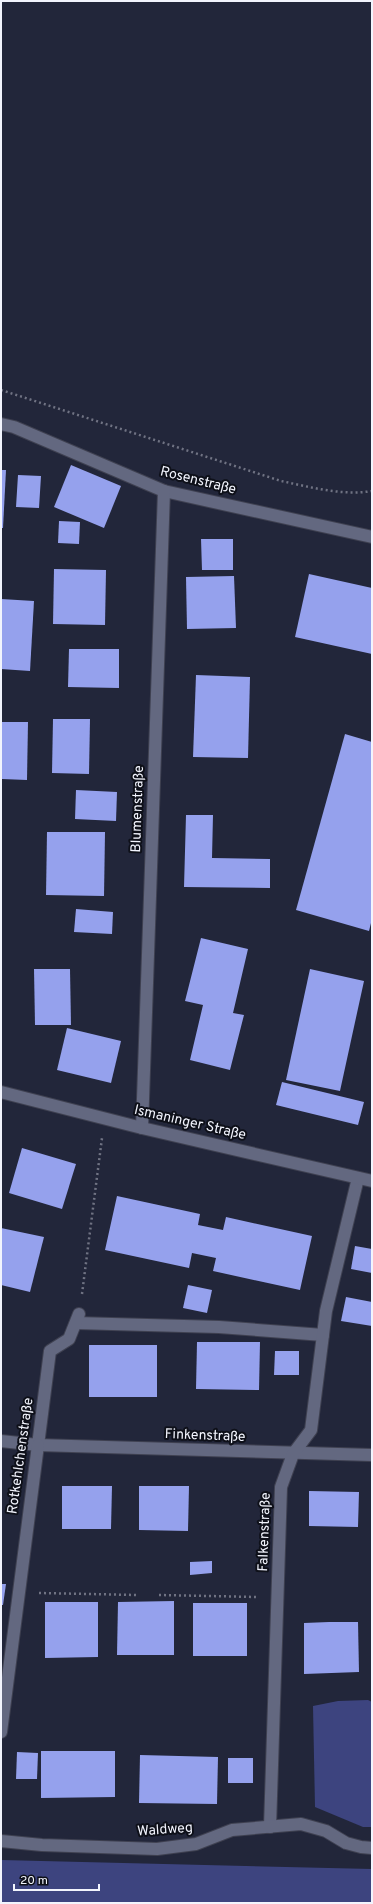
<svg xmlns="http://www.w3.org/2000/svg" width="373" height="1904" font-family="Overpass,sans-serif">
<rect width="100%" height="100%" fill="#22263a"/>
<!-- green -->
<g fill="#3d447f">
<polygon points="368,1700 372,1702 372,1827 363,1827 315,1807 313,1706 338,1701"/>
<polygon points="1,1860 372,1869 372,1903 1,1903"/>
</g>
<!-- building -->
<g fill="#95a1ed">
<polygon points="71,465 121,486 104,528 54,507"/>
<polygon points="1,470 6,470 3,528 1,528"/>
<polygon points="18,475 41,476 39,508 16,507"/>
<polygon points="59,521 80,522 79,544 58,543"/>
<polygon points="201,539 233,539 233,570 202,570"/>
<polygon points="54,569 106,570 105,625 53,624"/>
<polygon points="309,574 372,588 372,654 295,637"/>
<polygon points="234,576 236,628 187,629 186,577"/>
<polygon points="1,599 34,601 30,671 1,669"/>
<polygon points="69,649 119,649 119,688 68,687"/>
<polygon points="196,675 250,677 248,758 193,757"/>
<polygon points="53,719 90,719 89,774 52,773"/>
<polygon points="2,722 28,722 27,780 2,779"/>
<polygon points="345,734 372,742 372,919 369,931 296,910"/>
<polygon points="76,790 117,792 116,821 75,819"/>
<polygon points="186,815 213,815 212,858 270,859 270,888 184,887"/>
<polygon points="47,832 105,832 104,896 46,895"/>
<polygon points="76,909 113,912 112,934 74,932"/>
<polygon points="201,938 248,949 233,1013 244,1015 230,1070 190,1060 203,1005 185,1001"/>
<polygon points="34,969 70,969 71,1025 35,1025"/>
<polygon points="310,969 364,981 340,1091 286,1080"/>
<polygon points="67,1028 121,1041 111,1083 57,1070"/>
<polygon points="282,1082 364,1102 358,1125 276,1105"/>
<polygon points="22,1148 76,1164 62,1209 9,1193"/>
<polygon points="117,1196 200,1214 198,1225 223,1230 226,1217 312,1236 300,1290 213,1271 216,1258 192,1253 189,1268 105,1250"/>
<polygon points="1,1228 44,1237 30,1292 1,1285"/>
<polygon points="355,1246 372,1249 372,1273 351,1269"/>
<polygon points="188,1285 212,1290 207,1313 183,1308"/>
<polygon points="346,1297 372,1302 372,1326 341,1321"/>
<polygon points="197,1342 260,1342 259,1390 196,1389"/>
<rect x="89" y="1345" width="68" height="52"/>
<polygon points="275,1351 299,1351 299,1375 274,1375"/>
<polygon points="62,1486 112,1486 111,1529 62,1529"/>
<polygon points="139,1486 189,1486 188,1531 139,1530"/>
<polygon points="309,1491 359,1492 358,1527 309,1526"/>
<polygon points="212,1561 212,1573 190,1575 190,1562"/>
<polygon points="1,1584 6,1584 3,1605 1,1605"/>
<polygon points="174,1601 174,1655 117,1655 118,1602"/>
<polygon points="45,1602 98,1602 98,1657 45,1658"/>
<rect x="193" y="1603" width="54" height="53"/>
<polygon points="329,1622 358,1622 359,1672 304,1674 304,1623"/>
<polygon points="41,1751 115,1751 115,1797 41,1798"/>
<polygon points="17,1752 38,1753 37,1779 16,1779"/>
<polygon points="140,1755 218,1757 217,1804 139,1803"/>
<rect x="228" y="1758" width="25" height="25"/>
</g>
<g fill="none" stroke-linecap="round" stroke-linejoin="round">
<defs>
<g id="lane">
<polyline points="76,1323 219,1327 323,1335"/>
<polyline points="38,1445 50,1351 69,1339 79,1314"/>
</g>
<g id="street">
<polyline points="1,424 14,427 164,491 372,537"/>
<polyline points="142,1128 164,491"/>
<polyline points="1,1441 38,1445 372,1455"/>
<polyline points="1,1732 38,1445"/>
<polyline points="270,1827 281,1487 293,1454 311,1430 326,1311 358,1178"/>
<polyline points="1,1841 42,1845 157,1849 196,1844 232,1830 301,1824 326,1831 346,1843 361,1847 372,1848"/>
</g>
<polyline id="secondary" points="1,1092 142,1128 372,1181"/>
</defs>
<!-- lane casing -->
<use href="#lane" stroke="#3f4151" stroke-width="14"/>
<!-- street casing -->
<use href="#street" stroke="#3f4151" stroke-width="14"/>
<!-- secondary casing -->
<use href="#secondary" stroke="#3f4151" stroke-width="14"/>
<!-- path -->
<g stroke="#707383" stroke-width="2.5" stroke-dasharray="2 3" stroke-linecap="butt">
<path d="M1,390L281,481C310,487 342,496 372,491"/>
<polyline points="82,1294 102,1138"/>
<polyline points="39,1593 137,1595"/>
<polyline points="159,1595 257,1597"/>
</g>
<!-- lane -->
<use href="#lane" stroke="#636880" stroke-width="12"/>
<!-- street -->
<use href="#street" stroke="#636880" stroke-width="12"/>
<!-- secondary -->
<use href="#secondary" stroke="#636880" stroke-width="12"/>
</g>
<g text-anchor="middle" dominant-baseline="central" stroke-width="4" stroke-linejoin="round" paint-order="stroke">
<!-- street labels -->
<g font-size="14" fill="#f2f4fd" stroke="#0e1019">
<text transform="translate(198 481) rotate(14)">Rosenstraße</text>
<text transform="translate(138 809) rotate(-88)">Blumenstraße</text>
<text transform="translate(190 1123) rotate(13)">Ismaninger Straße</text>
<text transform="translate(205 1436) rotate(2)">Finkenstraße</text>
<text transform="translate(21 1456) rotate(-82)">Rotkehlchenstraße</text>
<text transform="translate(265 1532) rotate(-88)">Falkenstraße</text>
<text transform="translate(165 1830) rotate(-4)">Waldweg</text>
</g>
</g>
<!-- border -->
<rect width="373" height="1904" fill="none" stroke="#f2f4fd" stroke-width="4"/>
<!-- scale -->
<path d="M14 1884v6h85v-6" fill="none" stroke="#f2f4fd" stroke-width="2"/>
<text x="20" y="1884" font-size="12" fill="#f2f4fd" stroke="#0e1019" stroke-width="3" paint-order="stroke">20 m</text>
</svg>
